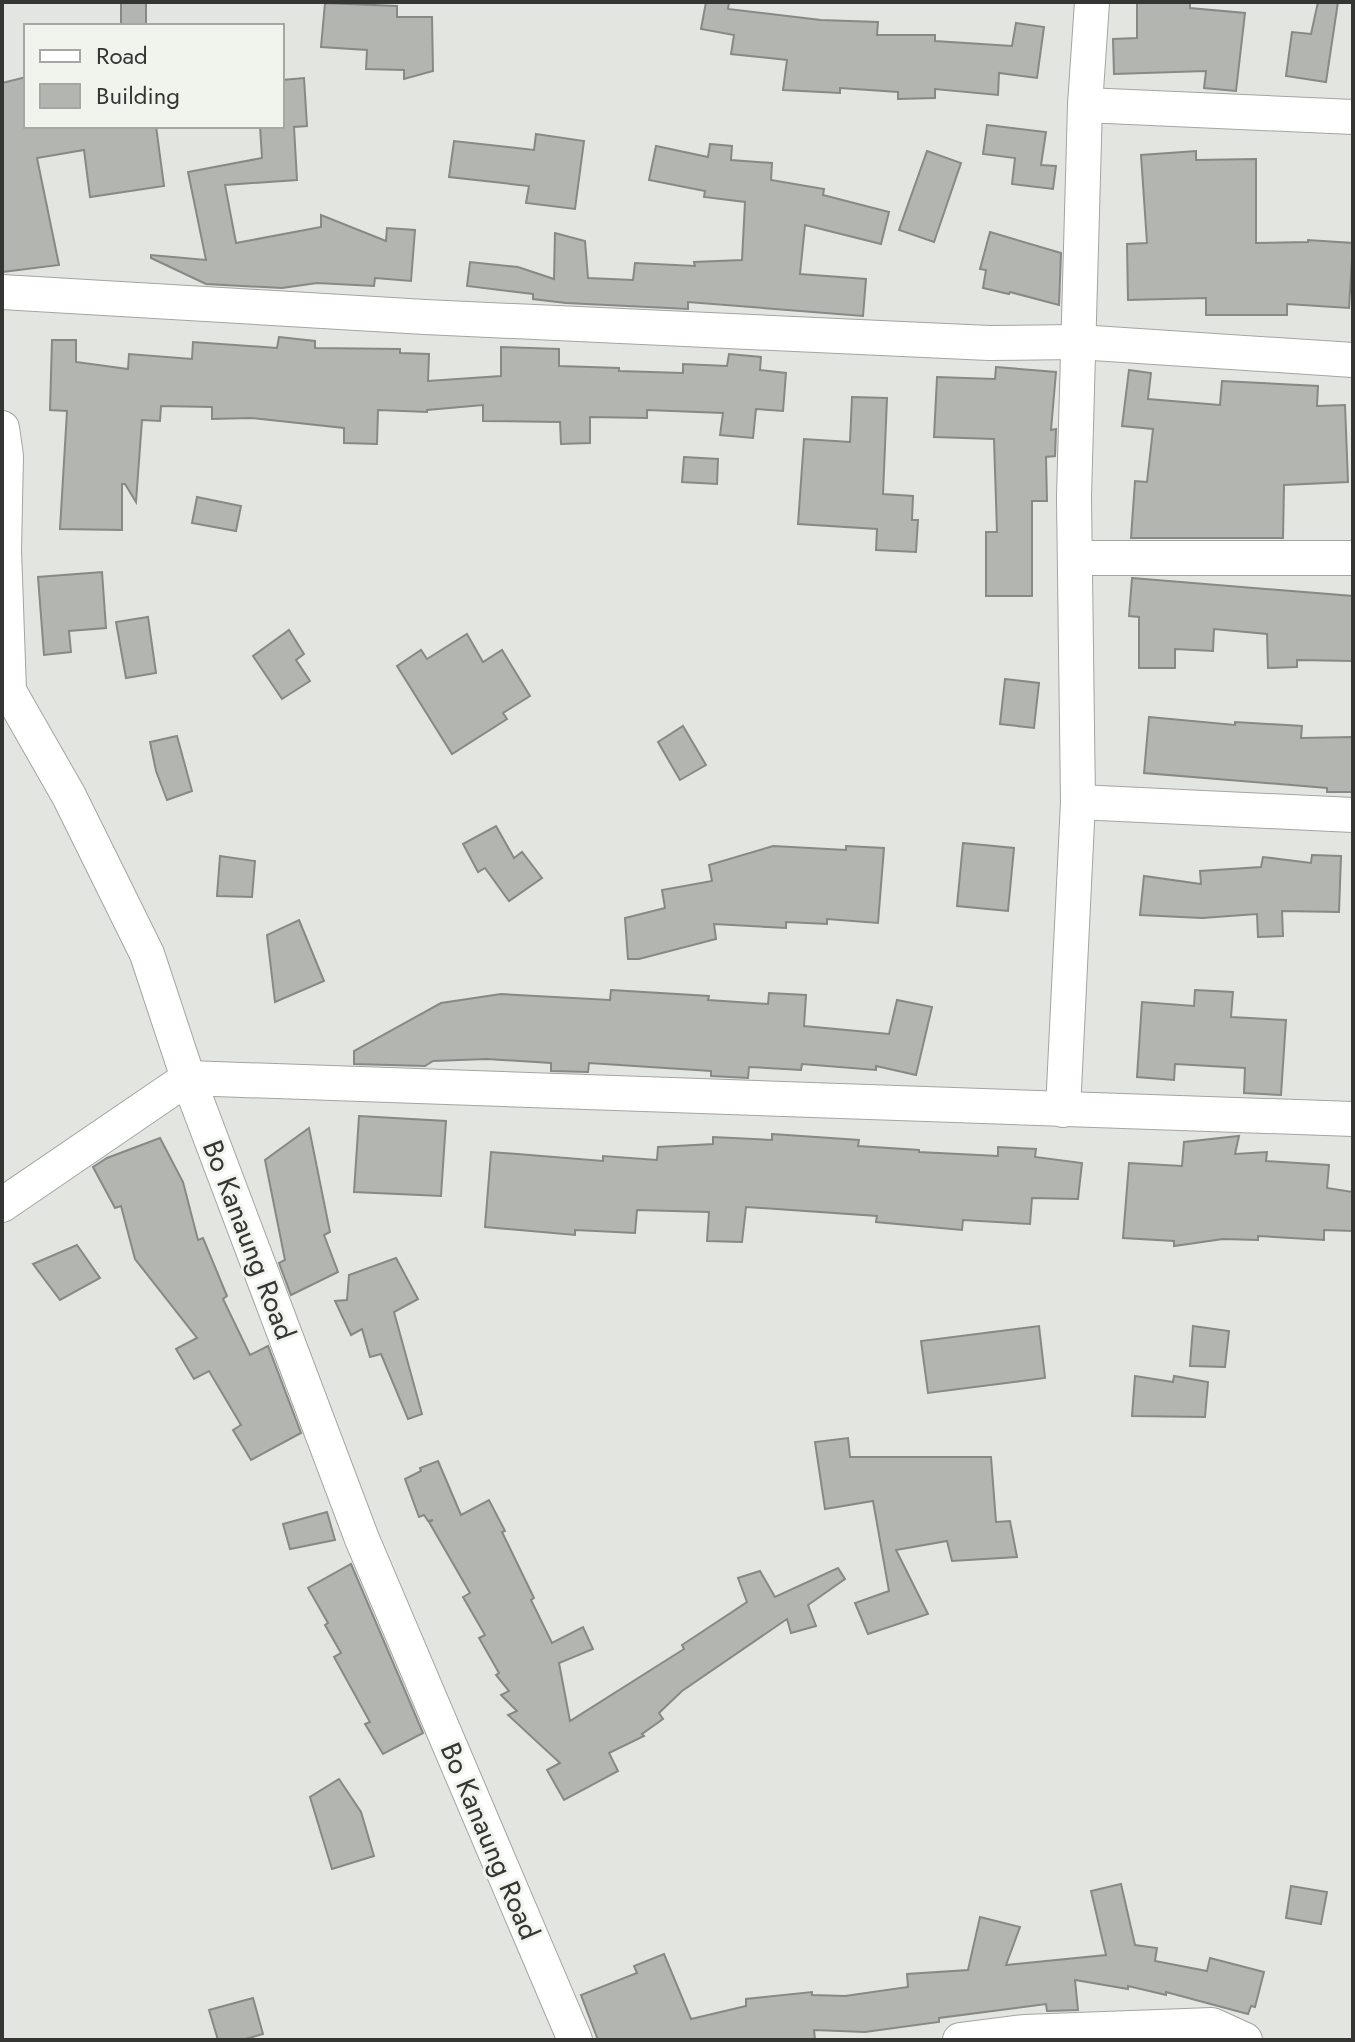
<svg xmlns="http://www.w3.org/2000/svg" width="1355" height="2042" font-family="Jost,sans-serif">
<rect width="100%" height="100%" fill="#e3e5e0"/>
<!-- building -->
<g fill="#b3b5b0" stroke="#878985" stroke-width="2">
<rect x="121" y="2" width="25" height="24"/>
<polygon points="706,2 729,2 728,9 821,20 878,22 877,35 935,35 935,41 1012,46 1016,23 1044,27 1037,78 999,73 998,95 935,89 935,98 898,99 898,92 840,88 840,93 783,90 787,60 731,54 734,35 701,29"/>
<polygon points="1137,2 1190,2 1190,8 1245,13 1236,91 1204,88 1206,71 1114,74 1113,39 1137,38"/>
<polygon points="1318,2 1338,2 1326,82 1286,76 1292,32 1311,34"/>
<polygon points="325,3 397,6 397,17 432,17 433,71 404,79 404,70 366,69 367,50 321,47"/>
<polygon points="26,77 26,126 156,126 164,186 90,197 84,150 37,158 59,265 2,272 2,83"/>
<polygon points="304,78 307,126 294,127 297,180 225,185 236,243 321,227 321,215 386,241 387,228 415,230 411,281 375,278 374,286 317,283 282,288 206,284 151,258 151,255 206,260 188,172 262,158 260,126 282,126 282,80"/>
<polygon points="987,125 1046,132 1041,165 1056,166 1053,189 1012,184 1015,158 983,154"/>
<polygon points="536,134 584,141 575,209 526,203 529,186 449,177 454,141 534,150"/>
<polygon points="710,144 732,146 731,160 772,163 771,180 824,189 823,195 889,212 881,244 805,225 800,274 866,279 863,316 688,302 688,309 566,303 533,299 533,294 467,286 470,262 518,267 554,279 555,233 585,241 588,278 633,280 635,263 695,266 694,262 742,260 745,202 704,197 705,191 649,180 656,146 708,157"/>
<polygon points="927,151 961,163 934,242 899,230"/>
<polygon points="1196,151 1196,160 1256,159 1256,243 1308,242 1308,240 1353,243 1349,308 1287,304 1287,315 1206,315 1206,298 1128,300 1127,244 1147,243 1141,155"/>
<polygon points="990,232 1061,253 1059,305 1010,292 1009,294 983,288 986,270 980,269"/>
<polygon points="279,337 315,341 315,348 400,349 400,353 429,354 428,381 501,376 501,347 559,349 559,366 619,368 619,371 683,373 683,364 727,366 729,354 761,357 760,370 786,373 783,411 756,409 753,438 720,435 723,413 647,410 647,418 590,417 590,443 561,444 560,422 483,421 483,405 427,410 427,412 378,410 377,444 344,443 344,428 251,418 212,419 212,407 161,406 160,421 142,420 136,502 125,484 122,484 122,530 60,529 67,411 50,410 52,340 76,340 76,362 128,369 129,354 192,359 193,342 277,348"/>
<polygon points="996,367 1056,372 1051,430 1056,429 1055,456 1046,457 1047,501 1032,501 1032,596 986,596 986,532 997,532 994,439 934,437 937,377 995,379"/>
<polygon points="1129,370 1151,373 1148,399 1220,405 1222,381 1318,386 1317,406 1345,405 1348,482 1284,485 1283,538 1131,538 1135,481 1147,482 1153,429 1122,426"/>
<polygon points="852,397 887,398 883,494 913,496 912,520 918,520 916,552 876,550 877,529 798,524 804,439 850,442"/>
<polygon points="684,457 718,459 717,484 682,482"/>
<polygon points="197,497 241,506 236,531 192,523"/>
<polygon points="102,572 106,628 69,631 71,652 44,655 38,577"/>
<polygon points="1132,578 1353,596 1353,661 1297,660 1297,667 1268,668 1267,634 1214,629 1213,651 1175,649 1175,668 1139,668 1139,617 1129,616"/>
<polygon points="148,617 156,673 126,678 116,622"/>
<polygon points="289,630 304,654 296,660 310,681 282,699 253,656"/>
<polygon points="467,634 483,662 502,650 530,696 503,713 507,719 452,754 397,666 421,650 427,659"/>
<polygon points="1005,679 1039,683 1034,728 1000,724"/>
<polygon points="1149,717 1235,725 1235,722 1302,726 1301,738 1353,737 1353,792 1327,792 1327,788 1144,773"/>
<polygon points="683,726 706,765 680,780 658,742"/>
<polygon points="177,736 192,791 167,800 156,771 150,742"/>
<polygon points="496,826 514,858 522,852 542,878 509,901 485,868 478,872 463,844"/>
<polygon points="963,843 1014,848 1008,911 957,906"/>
<polygon points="773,846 846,850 846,846 884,848 878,923 827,919 827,924 786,922 786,928 714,924 716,939 639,959 628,959 625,918 665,908 662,890 712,881 709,865"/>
<polygon points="1312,855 1341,856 1339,912 1282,911 1283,936 1258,937 1257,914 1202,918 1140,915 1144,876 1201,884 1200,871 1261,867 1263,857 1311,863"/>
<polygon points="220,856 255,861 252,897 217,896"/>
<polygon points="299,920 324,981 275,1002 267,935"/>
<polygon points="611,990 709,996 708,1000 768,1004 769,993 806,995 804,1026 889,1034 897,1000 932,1007 916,1075 876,1066 876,1070 802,1064 801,1070 749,1067 748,1078 711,1076 711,1071 589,1063 588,1072 551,1071 551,1063 487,1059 433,1061 425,1066 354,1064 354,1051 441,1003 501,994 610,1000"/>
<polygon points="1195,990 1233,992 1231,1017 1286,1020 1281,1095 1244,1093 1245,1068 1175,1064 1174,1080 1137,1077 1142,1002 1194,1006"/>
<polygon points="359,1116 446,1121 441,1196 354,1192"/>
<polygon points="309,1128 330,1232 324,1235 338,1272 291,1295 279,1263 285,1260 265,1160"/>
<polygon points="772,1134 859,1140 858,1146 919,1150 919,1152 998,1156 998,1147 1036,1149 1035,1157 1082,1163 1078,1199 1032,1198 1030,1224 963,1220 962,1230 876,1222 877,1216 746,1207 742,1242 707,1241 709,1212 637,1210 635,1233 575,1230 575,1235 485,1227 491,1152 603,1161 603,1156 657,1160 658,1147 713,1144 713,1137 772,1140"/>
<polygon points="1239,1136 1235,1154 1267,1152 1266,1161 1329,1165 1327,1188 1353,1192 1353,1231 1324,1230 1324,1240 1258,1236 1258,1240 1223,1239 1174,1246 1174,1241 1123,1238 1129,1163 1182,1166 1184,1142"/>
<polygon points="160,1138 183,1182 198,1240 203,1238 227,1296 223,1299 250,1355 268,1346 301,1433 251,1460 233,1430 241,1425 209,1371 194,1379 176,1349 197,1338 135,1259 121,1206 115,1208 93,1167 107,1158"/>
<polygon points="77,1245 100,1278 60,1300 33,1264"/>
<polygon points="396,1258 418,1299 394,1312 422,1414 408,1419 381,1354 370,1357 362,1329 351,1335 335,1301 347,1300 349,1275"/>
<polygon points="1039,1326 1045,1378 928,1393 921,1341"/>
<polygon points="1193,1326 1229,1331 1225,1367 1190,1366"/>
<polygon points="1135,1376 1173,1382 1174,1376 1208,1382 1205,1417 1132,1416"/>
<polygon points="848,1438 850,1457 991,1457 996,1522 1010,1521 1017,1557 952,1561 947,1541 896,1550 928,1614 868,1634 855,1603 889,1591 873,1501 825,1509 815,1442"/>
<polygon points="438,1461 461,1515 489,1500 505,1531 502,1532 534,1598 531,1600 552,1643 583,1627 593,1649 559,1663 570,1721 684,1649 682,1645 747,1602 738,1578 760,1571 775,1597 838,1568 845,1579 808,1605 816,1626 791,1633 787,1619 682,1691 659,1713 663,1719 642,1734 644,1736 609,1753 618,1771 564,1800 547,1770 560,1763 508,1715 517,1711 501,1695 509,1691 496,1675 499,1673 479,1638 485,1635 463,1597 470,1593 429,1522 433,1520 428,1521 424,1515 419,1517 405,1479 421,1471 420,1468"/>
<polygon points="327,1512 335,1540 290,1549 283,1524"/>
<polygon points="351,1564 423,1733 383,1754 365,1724 370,1722 334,1657 341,1653 325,1625 328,1623 308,1588"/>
<polygon points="339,1779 361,1812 374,1856 332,1869 310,1797"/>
<polygon points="1121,1884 1135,1945 1157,1948 1155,1961 1207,1971 1210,1958 1264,1972 1255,2007 1251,2006 1248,2014 1166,1992 1166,1995 1128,1986 1128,1989 1075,1980 1078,2010 1047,2011 1046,2004 939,2018 939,2022 865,2032 814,2030 815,2040 598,2040 581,1995 637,1973 634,1966 664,1954 691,2019 746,2006 746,1999 812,1992 812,1995 845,1996 908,1987 907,1974 968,1970 980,1917 1020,1927 1006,1965 1106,1955 1091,1891"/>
<polygon points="1291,1886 1327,1892 1321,1924 1286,1918"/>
<polygon points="253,1998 263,2034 242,2040 218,2040 209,2010"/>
</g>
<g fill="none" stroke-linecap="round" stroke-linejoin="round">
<defs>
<g id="minor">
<polyline points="1085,105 1353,117"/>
<polyline points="2,292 425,317 989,343 1078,342 1353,360"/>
<polyline points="2,428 6,456 4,550 9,691 69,796 147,954 188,1078 362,1539 575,2040"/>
<polyline points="1075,558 1353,558"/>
<polyline points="1078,802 1353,815"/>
<polyline points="1063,1110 1078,802 1074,497 1085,105 1092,2"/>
<polyline points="2,1205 188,1078 1353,1119"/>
<polyline points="960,2040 1024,2032 1212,2025 1245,2040"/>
</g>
</defs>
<!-- minor casing -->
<use href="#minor" stroke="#a3a5a0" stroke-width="36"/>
<!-- minor -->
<use href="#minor" stroke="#fff" stroke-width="34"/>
</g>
<g text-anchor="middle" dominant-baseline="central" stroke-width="6" stroke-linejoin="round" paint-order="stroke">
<!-- street labels -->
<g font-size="28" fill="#353634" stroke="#f1f3ed">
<text transform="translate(249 1240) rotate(69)">Bo Kanaung Road</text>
<text transform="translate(490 1841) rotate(67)">Bo Kanaung Road</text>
</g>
</g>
<!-- border -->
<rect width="1355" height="2042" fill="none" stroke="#353634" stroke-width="8"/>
<!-- legend -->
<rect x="24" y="24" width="260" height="104" fill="#f1f3ed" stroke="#a6a7a3" stroke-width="2"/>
<rect x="40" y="50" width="40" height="12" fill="#ffffff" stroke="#a6a7a3" stroke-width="2"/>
<text x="96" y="64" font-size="24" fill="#353634">Road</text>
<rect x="40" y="84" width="40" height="24" fill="#b3b5b0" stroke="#a6a7a3" stroke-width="2"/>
<text x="96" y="104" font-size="24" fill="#353634">Building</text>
</svg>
